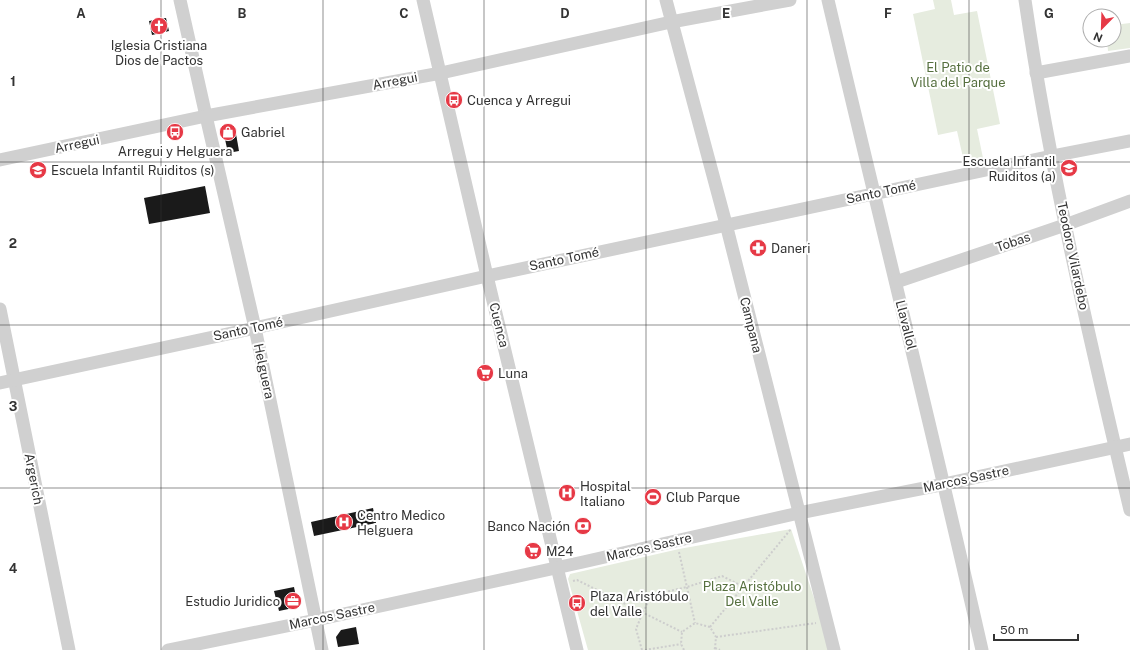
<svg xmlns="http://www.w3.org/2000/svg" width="1130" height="650" font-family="'Public Sans',sans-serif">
<rect width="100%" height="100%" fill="#fff"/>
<!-- green -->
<g fill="#e6ecdf">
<polygon points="933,0 951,0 954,15 977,11 1000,124 977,129 983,158 964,162 957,131 938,135 913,14 935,9"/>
<polygon points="1130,23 1130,48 1108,51 1107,40 1114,40 1114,25"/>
<polygon points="791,529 822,622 829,650 588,650 568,579 570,574 679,549"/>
</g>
<!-- building -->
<g fill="#1a1a1a">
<polygon points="166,18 169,31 152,35 149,21"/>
<polygon points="235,128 239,151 228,153 223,130"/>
<polygon points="205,186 210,213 149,224 144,198"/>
<polygon points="373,508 376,523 314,536 311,522"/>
<polygon points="294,587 298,607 279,611 274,591"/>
<polygon points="356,627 359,644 338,647 336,637 341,630"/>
</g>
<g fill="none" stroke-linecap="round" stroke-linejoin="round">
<!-- path -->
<g stroke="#cdcdcd" stroke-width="2" stroke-dasharray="2 2" stroke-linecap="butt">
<polyline points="679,552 695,623"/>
<polyline points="573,581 577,580 682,632"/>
<polyline points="710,627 791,529"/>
<polyline points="716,637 816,623"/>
<polyline points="715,648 720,650"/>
<polyline points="642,650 636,629 643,612 652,595 687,587 722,576 744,587"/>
<polyline points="645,650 681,644"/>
<polyline points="684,650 681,644 682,632 695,623 710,627 716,637 715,648 713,650"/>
</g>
<!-- minor -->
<g stroke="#d0d0d0" stroke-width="13">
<polyline points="180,0 206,116 255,328 322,650"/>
<polyline points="423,0 487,276 577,650"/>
<polyline points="666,0 726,224 834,650"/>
<path d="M828,0C879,217 933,433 982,650"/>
<path d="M1025,0C1050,172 1090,341 1130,510"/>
<polyline points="1036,73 1130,56"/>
<polyline points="0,160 206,116 441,73 671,22 790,0"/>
<polyline points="896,282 1065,225 1130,201"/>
<polyline points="0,309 69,650"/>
<polyline points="0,383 255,328 487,276 1052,156 1130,141"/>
<polyline points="168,650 316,620 583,562 799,513 945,484 1130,444"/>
</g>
</g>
<!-- grid -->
<path fill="none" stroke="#333" stroke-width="1" stroke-opacity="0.55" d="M161,0V650M323,0V650M484,0V650M646,0V650M807,0V650M969,0V650M0,162H1130M0,325H1130M0,488H1130"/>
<!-- icons -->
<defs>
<symbol id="church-disc" viewBox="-11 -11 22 22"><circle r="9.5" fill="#e63946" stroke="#fff"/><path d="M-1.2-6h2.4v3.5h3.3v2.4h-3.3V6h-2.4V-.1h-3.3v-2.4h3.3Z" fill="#fff"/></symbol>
<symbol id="bus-disc" viewBox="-11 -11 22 22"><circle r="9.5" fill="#e63946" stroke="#fff"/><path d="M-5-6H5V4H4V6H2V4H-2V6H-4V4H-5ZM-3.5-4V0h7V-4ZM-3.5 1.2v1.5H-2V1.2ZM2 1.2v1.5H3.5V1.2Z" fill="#fff"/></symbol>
<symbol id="shop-disc" viewBox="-11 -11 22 22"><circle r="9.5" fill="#e63946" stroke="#fff"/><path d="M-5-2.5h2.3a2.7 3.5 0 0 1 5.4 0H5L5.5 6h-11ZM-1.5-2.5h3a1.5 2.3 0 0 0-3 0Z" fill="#fff"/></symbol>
<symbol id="school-disc" viewBox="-11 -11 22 22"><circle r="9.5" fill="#e63946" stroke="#fff"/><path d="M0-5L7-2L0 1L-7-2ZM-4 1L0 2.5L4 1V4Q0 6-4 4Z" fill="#fff"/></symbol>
<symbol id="pharmacy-disc" viewBox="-11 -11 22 22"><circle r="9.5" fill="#e63946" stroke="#fff"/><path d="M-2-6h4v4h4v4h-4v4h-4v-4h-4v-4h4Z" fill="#fff"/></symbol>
<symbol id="supermarket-disc" viewBox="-11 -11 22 22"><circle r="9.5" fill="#e63946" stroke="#fff"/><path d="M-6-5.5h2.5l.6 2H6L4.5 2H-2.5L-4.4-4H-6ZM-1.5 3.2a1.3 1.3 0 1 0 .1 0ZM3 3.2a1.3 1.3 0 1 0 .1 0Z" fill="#fff"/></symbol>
<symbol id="hospital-disc" viewBox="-11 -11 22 22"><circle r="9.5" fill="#e63946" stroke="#fff"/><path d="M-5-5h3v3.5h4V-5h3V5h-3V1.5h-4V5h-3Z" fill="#fff"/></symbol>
<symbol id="stadium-disc" viewBox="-11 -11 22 22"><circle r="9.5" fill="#e63946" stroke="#fff"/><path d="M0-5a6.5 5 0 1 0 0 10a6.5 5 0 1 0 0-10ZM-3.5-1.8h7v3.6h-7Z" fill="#fff"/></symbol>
<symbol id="bank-disc" viewBox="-11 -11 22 22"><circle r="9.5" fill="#e63946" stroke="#fff"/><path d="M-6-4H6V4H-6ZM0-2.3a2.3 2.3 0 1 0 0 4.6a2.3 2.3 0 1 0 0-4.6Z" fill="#fff"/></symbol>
<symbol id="office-disc" viewBox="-11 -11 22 22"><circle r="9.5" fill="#e63946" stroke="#fff"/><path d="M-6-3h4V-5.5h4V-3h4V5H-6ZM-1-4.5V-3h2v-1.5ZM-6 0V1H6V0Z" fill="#fff"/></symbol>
</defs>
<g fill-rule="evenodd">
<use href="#church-disc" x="149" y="16" width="20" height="20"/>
<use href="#bus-disc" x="444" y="90" width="20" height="20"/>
<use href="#bus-disc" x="165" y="122" width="20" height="20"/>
<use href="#shop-disc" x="218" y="122" width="20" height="20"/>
<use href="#school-disc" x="1059" y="158" width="20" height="20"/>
<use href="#school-disc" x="28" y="160" width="20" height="20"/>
<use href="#pharmacy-disc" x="748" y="238" width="20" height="20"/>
<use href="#supermarket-disc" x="475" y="363" width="20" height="20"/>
<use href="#hospital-disc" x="557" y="483" width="20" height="20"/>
<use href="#stadium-disc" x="643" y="487" width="20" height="20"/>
<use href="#hospital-disc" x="334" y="512" width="20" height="20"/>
<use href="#bank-disc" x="573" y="516" width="20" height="20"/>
<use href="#supermarket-disc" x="523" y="541" width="20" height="20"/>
<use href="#office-disc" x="283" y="591" width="20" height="20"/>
<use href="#bus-disc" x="567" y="593" width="20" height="20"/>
</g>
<g text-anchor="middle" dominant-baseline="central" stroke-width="4" stroke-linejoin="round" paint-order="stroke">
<!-- poi labels -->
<g font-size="13" fill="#333" stroke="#fff" text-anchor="start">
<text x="159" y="45" text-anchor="middle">Iglesia Cristiana<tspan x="159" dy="15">Dios de Pactos</tspan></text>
<text x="467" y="100">Cuenca y Arregui</text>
<text x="241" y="132">Gabriel</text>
<text x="175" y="151" text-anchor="middle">Arregui y Helguera</text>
<text x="1056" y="161" text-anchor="end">Escuela Infantil<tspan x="1056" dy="15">Ruiditos (a)</tspan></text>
<text x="51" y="170">Escuela Infantil Ruiditos (s)</text>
<text x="771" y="248">Daneri</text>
<text x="498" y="373">Luna</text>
<text x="580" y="486">Hospital<tspan x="580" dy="15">Italiano</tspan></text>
<text x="666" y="497">Club Parque</text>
<text x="357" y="515">Centro Medico<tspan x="357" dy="15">Helguera</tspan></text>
<text x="570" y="526" text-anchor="end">Banco Nación</text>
<text x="546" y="551">M24</text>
<text x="590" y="596">Plaza Aristóbulo<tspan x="590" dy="15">del Valle</tspan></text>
<text x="280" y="601" text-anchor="end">Estudio Juridico</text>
</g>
<!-- park labels -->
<g font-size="13" fill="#56703f" stroke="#fff">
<text x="958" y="67">El Patio de<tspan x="958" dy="15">Villa del Parque</tspan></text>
<text x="752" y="586">Plaza Aristóbulo<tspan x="752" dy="15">Del Valle</tspan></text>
</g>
<!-- street labels -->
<g font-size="13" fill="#333" stroke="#fff">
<text transform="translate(395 81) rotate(-11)">Arregui</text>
<text transform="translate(77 144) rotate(-12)">Arregui</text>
<text transform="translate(881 192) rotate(-12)">Santo Tomé</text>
<text transform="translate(1013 242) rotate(-19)">Tobas</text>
<text transform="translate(1073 256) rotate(78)">Teodoro Vilardebo</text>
<text transform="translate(564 259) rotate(-12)">Santo Tomé</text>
<text transform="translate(499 325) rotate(76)">Cuenca</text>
<text transform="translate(751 325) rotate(76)">Campana</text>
<text transform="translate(906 325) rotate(76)">Llavallol</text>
<text transform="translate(248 329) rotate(-12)">Santo Tomé</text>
<text transform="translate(264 371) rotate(78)">Helguera</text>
<text transform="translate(34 479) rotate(79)">Argerich</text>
<text transform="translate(966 479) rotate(-12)">Marcos Sastre</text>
<text transform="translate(649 547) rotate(-13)">Marcos Sastre</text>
<text transform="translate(332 616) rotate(-12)">Marcos Sastre</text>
</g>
</g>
<g font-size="13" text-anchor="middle" font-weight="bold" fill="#333" stroke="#fff" stroke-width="4" stroke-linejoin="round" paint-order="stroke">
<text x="81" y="18">A</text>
<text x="242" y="18">B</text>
<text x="404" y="18">C</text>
<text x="565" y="18">D</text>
<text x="726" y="18">E</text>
<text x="888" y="18">F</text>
<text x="1049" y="18">G</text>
<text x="13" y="86">1</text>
<text x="13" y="248">2</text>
<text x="13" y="411">3</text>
<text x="13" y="573">4</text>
</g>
<!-- north arrow -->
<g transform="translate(1102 28) rotate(203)"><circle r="19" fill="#ffffff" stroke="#adadad"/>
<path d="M0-3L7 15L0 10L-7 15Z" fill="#e63946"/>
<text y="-6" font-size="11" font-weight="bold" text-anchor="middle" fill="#333333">N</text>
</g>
<!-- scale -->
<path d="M994 634v6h84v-6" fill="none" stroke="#333333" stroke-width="2"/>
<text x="1000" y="634" font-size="12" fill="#333333" stroke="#ffffff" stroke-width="3" paint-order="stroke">50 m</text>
</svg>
